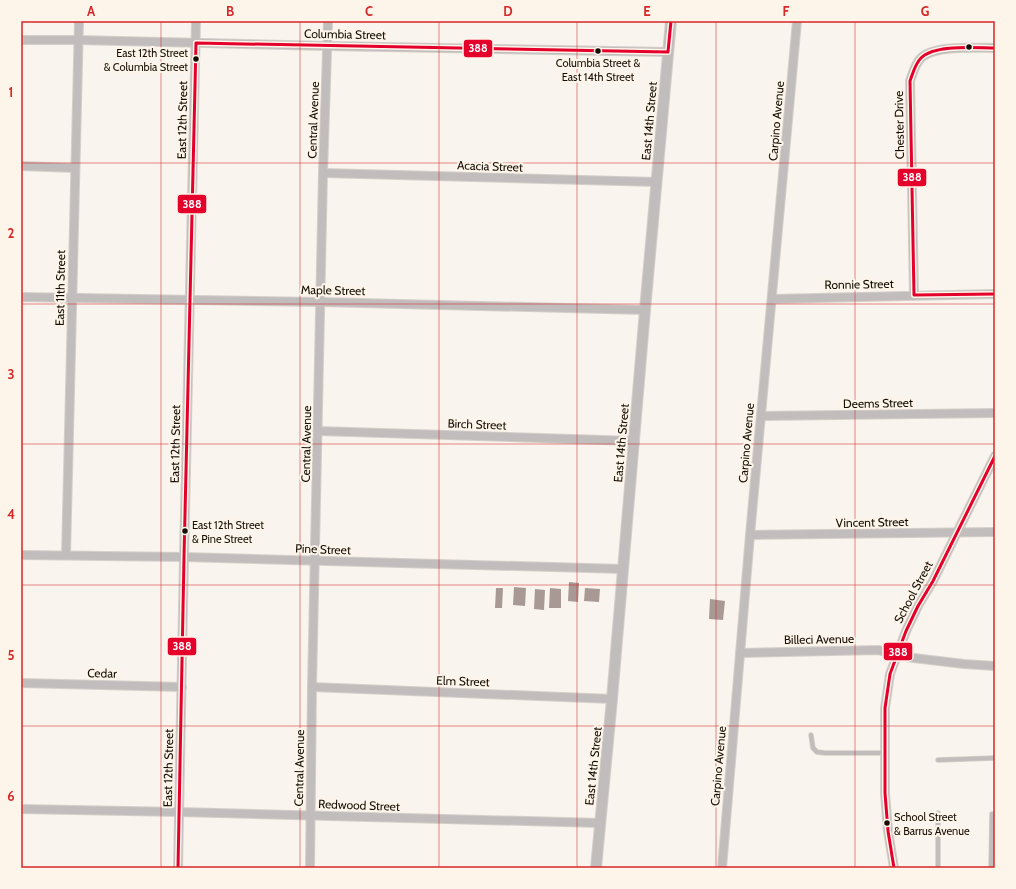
<svg xmlns="http://www.w3.org/2000/svg" width="1016" height="889" font-family="Cabin,sans-serif">
<rect width="100%" height="100%" fill="#faf4ee"/>
<!-- building -->
<g fill="#a99995">
<polygon points="569,582 579,583 578,602 568,601"/>
<polygon points="514,587 526,588 525,606 513,605"/>
<polygon points="496,588 503,588 502,608 495,608"/>
<polygon points="550,588 561,589 561,608 549,608"/>
<polygon points="585,588 600,589 599,602 584,601"/>
<polygon points="535,589 545,590 544,610 534,609"/>
<polygon points="710,599 725,601 723,620 709,619"/>
</g>
<g fill="none" stroke-linecap="round" stroke-linejoin="round">
<defs>
<g id="service">
<polyline points="811,735 813,748 817,752 825,753 885,753"/>
<polyline points="938,760 995,758"/>
<polyline points="938,868 938,813"/>
<polyline points="991,868 992,814"/>
</g>
<g id="minor">
<polyline points="21,40 78,40 327,46 668,52"/>
<polyline points="21,166 75,168"/>
<polyline points="323,173 657,182"/>
<path d="M914,295L910,81C913,73 915,63 922,57C936,45 977,48 995,48"/>
<polyline points="21,297 321,302 645,310"/>
<polyline points="772,299 995,294"/>
<polyline points="761,416 995,413"/>
<polyline points="318,431 635,441"/>
<polyline points="750,535 995,532"/>
<polyline points="21,555 184,557 623,569"/>
<polyline points="66,555 79,21"/>
<polyline points="740,653 879,650 897,656 964,664 995,666"/>
<polyline points="21,683 182,687"/>
<polyline points="312,687 612,699"/>
<polyline points="21,809 179,812 600,823"/>
<polyline points="178,868 184,557 196,21"/>
<polyline points="310,868 312,687 323,173 328,21"/>
<polyline points="722,868 750,535 797,21"/>
<polyline points="894,868 888,831 885,793 885,708 890,674 906,631 918,606 933,581 995,456"/>
</g>
<polyline id="tertiary" points="596,868 612,699 645,310 671,21"/>
</defs>
<!-- service casing -->
<use href="#service" stroke="#d5cfc9" stroke-width="5.5"/>
<!-- minor casing -->
<use href="#minor" stroke="#d5cfc9" stroke-width="10"/>
<!-- tertiary casing -->
<use href="#tertiary" stroke="#d5cfc9" stroke-width="12"/>
<!-- service -->
<use href="#service" stroke="#c2bdbd" stroke-width="4"/>
<!-- minor -->
<use href="#minor" stroke="#c2bdbd" stroke-width="8"/>
<!-- tertiary -->
<use href="#tertiary" stroke="#c2bdbd" stroke-width="10"/>
<defs>
<g id="bus-1">
<path d="M995,48C976,48 935,44 921,58C915,64 913,73 910,81L914,295L995,294"/>
<polyline points="178,868 184,557 196,43 668,52 671,21"/>
<polyline points="894,868 888,831 885,793 885,708 890,674 906,631 918,606 933,581 995,456"/>
</g>
</defs>
<!-- bus-1 casing -->
<use href="#bus-1" stroke="#fef5ea" stroke-width="6"/>
<!-- bus-1 -->
<use href="#bus-1" stroke="#e4002b" stroke-width="3"/>
</g>
<!-- grid -->
<path fill="none" stroke="#d62828" stroke-width="1" stroke-opacity="0.55" d="M161,21V868M300,21V868M439,21V868M577,21V868M716,21V868M855,21V868M21,163H995M21,304H995M21,444H995M21,585H995M21,726H995"/>
<!-- markers -->
<g fill="#150d04" stroke="#fef5ea" stroke-width="1.5">
<circle cx="969" cy="47" r="3.5"/>
<circle cx="598" cy="51" r="3.5"/>
<circle cx="196" cy="59" r="3.5"/>
<circle cx="185" cy="531" r="3.5"/>
<circle cx="887" cy="823" r="3.5"/>
</g>
<g text-anchor="middle" dominant-baseline="central" stroke-width="4" stroke-linejoin="round" paint-order="stroke">
<!-- bus labels -->
<g font-size="11" fill="#150d04" stroke="#fef5ea" text-anchor="start">
<text x="188" y="53" text-anchor="end">East 12th Street<tspan x="188" dy="14">&amp; Columbia Street</tspan></text>
<text x="598" y="63" text-anchor="middle">Columbia Street &amp;<tspan x="598" dy="14">East 14th Street</tspan></text>
<text x="192" y="525">East 12th Street<tspan x="192" dy="14">&amp; Pine Street</tspan></text>
<text x="894" y="817">School Street<tspan x="894" dy="14">&amp; Barrus Avenue</tspan></text>
</g>
<!-- street labels -->
<g font-size="12" fill="#150d04" stroke="#fef5ea">
<text transform="translate(345 34) rotate(1)">Columbia Street</text>
<text transform="translate(182 120) rotate(-89)">East 12th Street</text>
<text transform="translate(313 120) rotate(-88)">Central Avenue</text>
<text transform="translate(649 121) rotate(-85)">East 14th Street</text>
<text transform="translate(776 121) rotate(-85)">Carpino Avenue</text>
<text transform="translate(899 125) rotate(-91)">Chester Drive</text>
<text transform="translate(490 166) rotate(2)">Acacia Street</text>
<text transform="translate(859 284) rotate(-1)">Ronnie Street</text>
<text transform="translate(60 288) rotate(-89)">East 11th Street</text>
<text transform="translate(333 290) rotate(1)">Maple Street</text>
<text transform="translate(878 403) rotate(-1)">Deems Street</text>
<text transform="translate(477 424) rotate(2)">Birch Street</text>
<text transform="translate(621 443) rotate(-85)">East 14th Street</text>
<text transform="translate(746 443) rotate(-85)">Carpino Avenue</text>
<text transform="translate(175 444) rotate(-89)">East 12th Street</text>
<text transform="translate(306 444) rotate(-89)">Central Avenue</text>
<text transform="translate(872 522) rotate(-1)">Vincent Street</text>
<text transform="translate(323 549) rotate(2)">Pine Street</text>
<text transform="translate(913 592) rotate(-62)">School Street</text>
<text transform="translate(819 639) rotate(-1)">Billeci Avenue</text>
<text transform="translate(102 673) rotate(1)">Cedar</text>
<text transform="translate(463 681) rotate(2)">Elm Street</text>
<text transform="translate(593 766) rotate(-84)">East 14th Street</text>
<text transform="translate(718 766) rotate(-85)">Carpino Avenue</text>
<text transform="translate(168 768) rotate(-89)">East 12th Street</text>
<text transform="translate(299 768) rotate(-89)">Central Avenue</text>
<text transform="translate(359 805) rotate(2)">Redwood Street</text>
</g>
</g>
<g stroke="#fef5ea" stroke-width="1.5">
<rect x="463" y="39" width="30" height="19" rx="4" fill="#e4002b"/>
<rect x="897" y="168" width="30" height="19" rx="4" fill="#e4002b"/>
<rect x="177" y="194" width="30" height="20" rx="4" fill="#e4002b"/>
<rect x="167" y="637" width="30" height="19" rx="4" fill="#e4002b"/>
<rect x="883" y="642" width="30" height="19" rx="4" fill="#e4002b"/>
</g>
<g font-size="11" text-anchor="middle" font-weight="bold" fill="#fff">
<text x="478" y="52">388</text>
<text x="912" y="181">388</text>
<text x="192" y="208">388</text>
<text x="182" y="650">388</text>
<text x="898" y="656">388</text>
</g>
<!-- border -->
<rect width="1016" height="889" fill="none" stroke="#fef5ea" stroke-width="44"/>
<rect x="22" y="22" width="972" height="845" fill="none" stroke="#d62828" stroke-width="1.5"/>
<g font-size="13" text-anchor="middle" font-weight="bold" fill="#d62828">
<text x="91" y="16">A</text>
<text x="230" y="16">B</text>
<text x="369" y="16">C</text>
<text x="508" y="16">D</text>
<text x="647" y="16">E</text>
<text x="786" y="16">F</text>
<text x="925" y="16">G</text>
<text x="11" y="97">1</text>
<text x="11" y="238">2</text>
<text x="11" y="379">3</text>
<text x="11" y="519">4</text>
<text x="11" y="660">5</text>
<text x="11" y="801">6</text>
</g>
</svg>
